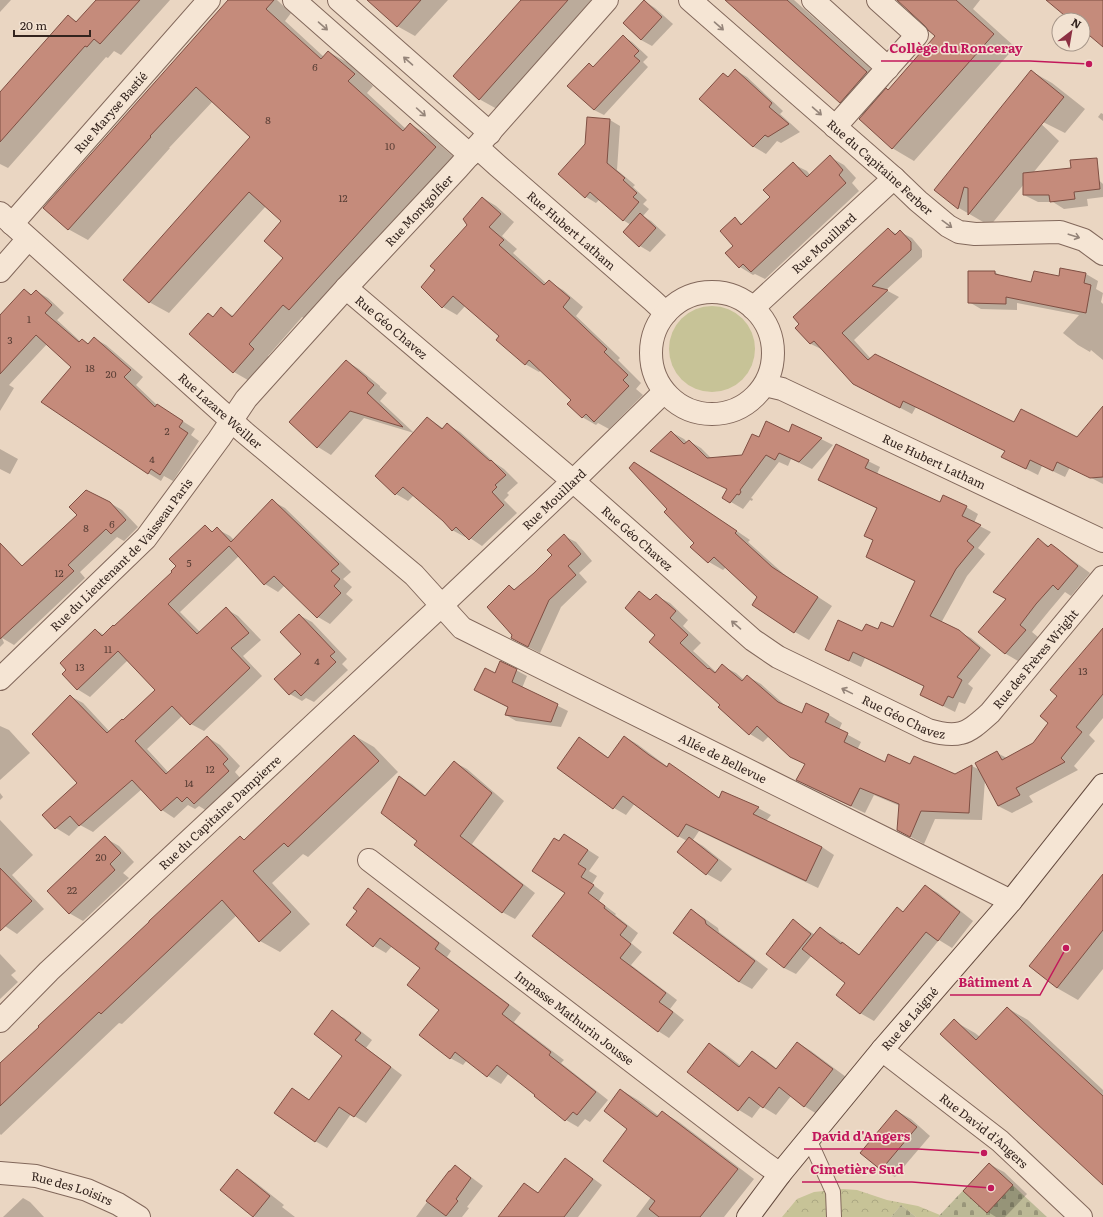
<svg xmlns="http://www.w3.org/2000/svg" width="1103" height="1217" font-family="Literata,serif">
<defs>
<pattern id="forest-crowns" width="20" height="18" patternUnits="userSpaceOnUse"><rect width="20" height="18" fill="#c7c397"/><path d="M2 6a3 3 0 1 1 6 0M12 15a3 3 0 1 1 6 0" fill="none" stroke="#aba782"/></pattern>
<pattern id="cemetery-stones" width="16" height="16" patternUnits="userSpaceOnUse"><rect width="16" height="16" fill="#bcb996"/><path d="M2 7V4a2 2 0 0 1 4 0v3zM10 15v-3a2 2 0 0 1 4 0v3z" fill="#99967a"/></pattern>
</defs>
<rect width="100%" height="100%" fill="#ead6c2"/>
<!-- grass -->
<circle fill="#c7c397" cx="712" cy="349" r="43"/>
<!-- forest -->
<polygon fill="url(#forest-crowns)" points="843,1189 857,1190 887,1200 918,1206 940,1215 938,1217 916,1217 901,1205 891,1217 782,1217 797,1199 814,1192"/>
<!-- cemetery -->
<g fill="url(#cemetery-stones)">
<polygon points="989,1163 1047,1217 938,1217"/>
<polygon points="901,1205 916,1217 891,1217"/>
</g>
<!-- shadow -->
<g fill="#0003">
<polygon points="0,0 11,0 0,12"/>
<polygon points="98,0 170,0 121,55 114,51 108,58 106,57 8,168 0,164 0,94 68,16 78,22"/>
<polygon points="229,0 277,0 291,13 285,21 324,57 329,52 348,63 373,86 367,93 406,129 410,124 430,136 455,158 309,321 302,317 268,356 273,360 253,383 234,372 209,314 214,317 221,309 234,316 285,258 283,221 266,206 169,313 149,302 252,137 213,101 169,148 170,148 88,240 68,229"/>
<polygon points="375,0 448,0 415,36 397,26"/>
<polygon points="522,0 595,0 497,109 479,99"/>
<polygon points="728,0 794,0 889,85 885,89 888,91 936,36 898,0 980,0 973,9 1015,47 914,161 892,148 863,116 840,102"/>
<polygon points="644,1 655,8 673,24 652,46 641,40 624,23"/>
<polygon points="623,36 632,42 648,57 643,62 648,67 604,115 594,110 589,64 594,67"/>
<polygon points="735,70 747,77 783,111 780,114 800,132 781,143 777,141 766,154 754,147 700,99 723,74 729,77"/>
<polygon points="1031,71 1052,83 1085,109 1065,133 1035,118 1059,141 1033,173 1094,176 1103,184 1103,197 1087,199 1088,206 1064,209 1053,202 1038,202 1024,195 1024,184 990,226 959,208 936,190"/>
<polygon points="1101,113 1103,114 1103,121 1098,117"/>
<polygon points="610,120 620,126 617,170 635,185 633,187 647,200 643,204 649,209 643,216 651,221 666,235 650,252 640,246 631,225 623,220 600,199 596,203 586,197"/>
<polygon points="830,157 844,165 856,178 852,183 859,191 765,279 755,274 753,275 740,267 726,253 735,246 735,219 743,224 772,197 793,164 807,171 810,175"/>
<polygon points="483,198 496,206 514,222 502,236 517,249 513,253 547,284 549,282 563,290 583,307 576,316 620,358 618,360 641,383 636,389 643,395 609,429 598,423 596,425 582,417 573,400 541,370 539,372 525,364 501,335 466,305 457,315 443,307 422,287 436,270 468,225"/>
<polygon points="888,229 897,234 900,232 912,238 922,250 922,257 886,290 899,297 854,340 871,359 1014,424 1077,438 1103,407 1103,484 1070,467 1065,477 1042,466 1038,475 1014,463 1005,451 916,407 912,414 866,390 823,350 811,344 796,328"/>
<polygon points="1061,269 1086,274 1098,281 1096,289 1103,293 1101,302 1103,304 1103,360 1091,350 1090,352 1078,345 1063,333 1079,315 1017,303 1017,310 981,309 969,302 995,272 1002,277 1032,283 1059,277"/>
<polygon points="24,290 32,295 36,291 48,298 64,313 57,320 81,342 82,340 89,344 94,338 106,345 143,377 136,385 157,405 195,429 191,435 199,441 173,481 164,476 161,481 148,473 43,402 73,367 47,344 9,385 14,388 0,411 0,316"/>
<polygon points="346,361 359,369 380,386 380,387 387,393 380,401 414,433 364,418 331,455 318,447"/>
<polygon points="428,418 444,429 447,424 460,432 495,463 504,469 518,483 507,493 509,495 504,500 517,513 482,546 467,536 465,537 452,530 444,521 414,495 408,501 396,494"/>
<polygon points="793,426 821,439 833,445 812,469 791,459 788,466 779,462 751,498 753,499 752,501 750,500 743,509 724,498 728,489 652,451 671,432 684,439 687,442 689,441 701,448 712,459 743,456 759,438 789,433"/>
<polygon points="836,445 880,467 877,474 940,503 944,496 966,507 978,514 974,523 991,532 978,548 985,554 967,576 941,623 971,638 991,655 968,684 973,688 965,704 959,702 955,712 933,701 925,687 865,658 861,667 826,650 863,633 894,628 916,582 867,557 874,540 878,509 819,479"/>
<polygon points="0,449 18,459 10,474 0,469"/>
<polygon points="635,463 649,471 750,540 748,542 786,576 832,606 809,640 795,632 726,567 723,570 709,562"/>
<polygon points="272,501 285,508 351,572 343,579 352,587 346,594 353,600 330,624 318,617 285,585 278,592 265,584 239,556 180,612 200,632 226,609 238,616 261,640 243,656 262,676 204,731 191,724 183,715 147,749 169,773 207,737 220,745 240,766 235,772 241,779 207,811 199,806 195,809 188,805 174,818 162,810 142,789 93,832 80,825 69,836 56,828 43,815 78,783 70,696 83,703 110,732 124,721 157,690 128,660 90,697 77,689 67,670 96,630 104,635 114,627 174,572 205,527 214,532 217,529 230,536 234,540"/>
<polygon points="110,503 122,510 138,527 124,541 117,537 99,554 80,572 85,578 14,645 2,638 4,643 0,647 0,605"/>
<polygon points="564,536 576,542 592,561 579,573 587,582 561,607 540,653 524,645 513,635 510,586 516,590 554,555"/>
<polygon points="1038,540 1063,553 1090,573 1071,596 1065,592 1049,611 1032,632 1038,637 1018,661 1006,654 980,632 1007,599"/>
<polygon points="639,593 652,600 656,596 670,603 688,620 683,626 701,643 693,651 716,672 722,666 736,673 744,680 747,676 761,684 787,707 802,714 807,705 829,715 842,723 839,730 861,742 857,750 885,764 911,765 955,775 972,766 980,770 997,753 1007,758 1033,744 1050,723 1059,696 1103,628 1103,718 1089,735 1095,741 1074,766 1078,770 1029,796 1033,802 1012,813 998,806 985,780 982,820 935,819 924,844 898,830 900,806 874,795 865,813 811,788 798,780 805,764 791,756 769,736 763,742 750,734 720,707 722,705 657,635"/>
<polygon points="299,615 312,622 347,659 342,664 348,670 314,702 306,698 302,701 290,694 302,654"/>
<polygon points="501,662 527,676 522,688 568,711 561,727 516,721 506,715 509,708 475,690 495,674"/>
<polygon points="0,726 9,730 30,753 0,780"/>
<polygon points="355,736 374,747 398,772 308,857 303,854 272,883 310,924 280,952 260,941 237,915 122,1024 119,1023 1,1135 0,1134 0,1064 240,838 245,840"/>
<polygon points="625,737 637,744 668,767 669,765 682,772 720,799 758,808 771,815 766,821 822,847 834,855 818,888 699,831 693,840 703,846 732,869 721,882 707,874 678,852 687,841 678,836 635,803 626,815 614,808 579,738 591,745 609,758"/>
<polygon points="454,762 467,769 504,801 472,844 535,893 515,919 502,912 419,841 399,777 412,784 426,796"/>
<polygon points="0,793 3,797 0,800"/>
<polygon points="0,820 33,855 12,875 44,909 17,934 5,926 0,921"/>
<polygon points="565,835 599,857 589,871 597,876 592,884 604,893 599,901 616,914 615,915 638,933 631,943 642,952 631,965 677,1000 670,1009 684,1020 669,1038 658,1031 566,893 560,842"/>
<polygon points="105,838 119,846 134,862 123,873 129,878 83,921 69,913"/>
<polygon points="1103,876 1103,969 1078,1000 1057,988"/>
<polygon points="925,886 938,893 973,921 952,948 939,940 874,1021 860,1013 847,983 812,955 796,974 784,968 768,954 793,921 805,928 815,935 820,929 834,936 860,955 904,913"/>
<polygon points="369,890 381,897 451,951 447,957 521,1013 514,1022 564,1060 561,1063 608,1100 590,1122 585,1119 578,1127 566,1120 536,1095 509,1073 501,1084 488,1076 467,1060 463,1065 450,1058 440,1009 422,968 392,946 386,953 374,946 358,911"/>
<polygon points="691,910 704,918 718,928 719,932 768,969 752,989 739,982"/>
<polygon points="0,954 16,971 11,975 18,982 0,999"/>
<polygon points="1007,1008 1028,1020 1103,1090 1103,1184 954,1021 975,1033 980,1037"/>
<polygon points="332,1012 344,1018 372,1040 366,1048 402,1075 366,1123 351,1114 327,1148 315,1141 292,1089 310,1100 343,1056"/>
<polygon points="798,1043 811,1051 846,1077 817,1114 804,1106 791,1096 776,1115 761,1106 752,1118 739,1110 710,1044 723,1052 741,1066 752,1052 765,1059 777,1069"/>
<polygon points="621,1090 638,1100 659,1116 662,1112 679,1122 754,1179 724,1217 636,1217 651,1197 629,1129"/>
<polygon points="897,1111 911,1119 930,1136 895,1177 881,1169"/>
<polygon points="565,1159 575,1165 602,1185 578,1217 512,1217 525,1184 539,1193"/>
<polygon points="989,1164 1004,1172 1027,1194 1005,1217 996,1217 988,1212 965,1191"/>
<polygon points="455,1167 467,1174 483,1186 467,1207 469,1208 462,1217 416,1217 449,1172"/>
<polygon points="237,1170 251,1179 284,1205 282,1207 295,1217 255,1217 222,1190"/>
<polygon points="23,1198 30,1202 44,1217 3,1217"/>
</g>
<!-- building -->
<g fill="#c58b7b" stroke="#7f4f43">
<polygon points="96,0 140,0 100,44 94,39 87,47 85,46 0,142 0,92 68,15 76,22"/>
<polygon points="228,0 274,0 266,9 321,59 328,51 355,74 348,81 403,131 410,123 436,147 289,310 283,305 249,344 254,349 233,373 189,334 208,313 213,317 221,307 232,317 283,258 264,241 281,221 249,192 149,303 123,280 250,137 196,87 150,136 151,137 68,230 43,208"/>
<polygon points="367,0 421,0 397,27"/>
<polygon points="521,0 568,0 479,100 453,76"/>
<polygon points="644,0 662,17 641,40 623,23"/>
<polygon points="725,0 787,0 867,72 840,103"/>
<polygon points="897,0 956,0 994,34 892,149 859,119 886,88 888,90 935,36 928,30 925,26"/>
<polygon points="1046,0 1103,0 1103,47 1083,30 1083,20 1070,20"/>
<polygon points="623,35 639,51 634,56 640,61 594,110 567,86 589,63 593,67"/>
<polygon points="735,69 772,103 769,107 789,124 768,137 765,135 753,147 699,99 723,73 728,77"/>
<polygon points="1031,70 1064,97 968,215 968,188 964,187 958,209 934,190"/>
<polygon points="587,117 610,119 607,163 625,178 623,180 637,193 633,197 639,202 623,221 590,192 585,198 558,174 585,144"/>
<polygon points="830,155 843,170 839,175 846,183 751,272 743,264 739,268 725,253 733,246 720,231 735,217 741,225 770,197 763,190 793,162 807,177"/>
<polygon points="1097,158 1100,189 1074,192 1075,199 1050,202 1049,195 1023,195 1023,173 1071,168 1070,160"/>
<polygon points="482,197 501,214 489,227 504,240 499,245 544,285 549,280 570,298 563,307 607,349 604,352 628,375 623,380 629,386 594,422 586,414 582,418 567,404 571,400 529,360 525,365 496,340 499,336 453,296 442,308 421,287 435,270 430,266 467,225 463,219"/>
<polygon points="640,213 656,228 639,247 623,232"/>
<polygon points="888,228 895,235 900,230 911,242 911,250 872,286 888,290 842,333 868,360 875,354 1014,422 1021,409 1077,437 1103,406 1103,477 1090,478 1057,462 1053,471 1030,460 1026,469 1001,457 1005,451 926,412 903,401 900,408 888,402 853,384 814,341 810,344 795,328 799,324 793,317"/>
<polygon points="1060,268 1086,273 1084,283 1091,285 1086,313 1006,297 1006,304 968,303 968,271 995,271 995,274 1031,282 1034,271 1059,276"/>
<polygon points="24,289 31,295 36,290 52,305 45,313 79,342 82,339 88,344 94,337 131,370 124,377 155,407 157,404 183,421 179,427 188,433 160,475 151,469 148,474 41,402 71,367 36,335 0,374 0,315"/>
<polygon points="346,360 367,378 367,379 374,385 367,393 403,427 350,411 317,448 289,422"/>
<polygon points="427,417 442,429 447,423 490,461 491,460 506,475 495,485 497,487 492,492 504,505 469,540 456,527 452,531 443,521 403,487 395,495 375,476"/>
<polygon points="766,421 789,432 792,424 822,438 799,462 779,453 775,460 766,455 740,490 741,492 739,495 737,494 730,503 722,498 727,489 650,451 671,431 684,444 689,440 707,458 742,455 752,434 759,437"/>
<polygon points="836,444 869,460 865,468 940,502 943,495 967,506 962,516 981,525 967,541 974,547 956,569 930,616 959,630 980,648 957,677 962,680 953,698 948,696 943,706 920,695 924,686 885,667 853,652 849,661 825,650 838,620 862,631 866,624 878,629 881,622 893,627 915,581 866,557 873,540 864,536 877,508 818,480"/>
<polygon points="634,462 737,531 735,533 772,567 818,597 794,633 752,605 757,597 714,557 708,563 690,547 694,543 664,512 667,509 629,468"/>
<polygon points="86,490 110,502 126,520 111,534 106,529 68,565 74,571 0,639 0,543 22,566 77,515 69,507"/>
<polygon points="272,499 339,564 331,571 340,579 334,586 341,593 317,618 274,576 264,585 229,546 168,604 197,634 226,607 249,633 231,648 250,668 190,725 172,706 135,741 166,774 207,736 228,759 223,764 229,771 194,804 187,797 182,802 177,797 161,811 132,780 79,826 70,816 55,829 42,815 77,783 32,734 70,695 107,733 122,719 123,720 155,690 118,651 77,690 62,674 66,670 60,663 95,629 102,636 113,625 114,626 172,572 171,571 176,566 169,559 205,525 212,532 217,527 231,542"/>
<polygon points="564,534 581,554 568,566 576,575 549,600 528,647 511,638 512,635 487,607 509,585 514,590 534,573 552,555 547,550"/>
<polygon points="1038,538 1048,547 1051,544 1059,550 1078,566 1058,590 1053,585 1036,604 1020,625 1026,630 1005,654 978,632 1006,599 993,592"/>
<polygon points="639,591 650,600 656,594 676,611 670,618 688,635 680,643 708,669 709,668 715,673 722,664 742,681 747,675 778,702 802,713 806,703 829,714 825,722 848,733 844,742 885,762 888,754 910,764 914,756 955,774 972,765 969,813 921,811 910,837 897,830 899,804 860,788 851,806 796,780 805,764 790,757 757,726 749,735 718,707 720,705 649,642 655,635 625,608"/>
<polygon points="299,614 335,652 330,656 336,662 301,696 295,690 289,695 274,679 301,654 280,632"/>
<polygon points="1103,628 1103,694 1076,727 1082,732 1061,758 1065,762 1016,788 1020,795 998,806 975,763 997,751 1002,760 1033,743 1048,723 1040,716 1057,696 1050,690"/>
<polygon points="500,661 517,669 512,682 558,704 551,722 505,715 508,707 474,690 485,668 495,673"/>
<polygon points="354,735 379,761 288,847 284,843 253,871 291,912 259,942 222,900 101,1014 99,1012 0,1106 0,1063 39,1027 38,1026 149,922 149,921 240,836 244,840"/>
<polygon points="624,736 649,755 667,767 669,763 719,798 722,791 759,807 753,814 822,847 806,881 686,824 678,837 623,796 613,809 557,768 579,737 608,758"/>
<polygon points="454,761 492,793 460,836 523,885 502,913 414,845 417,841 381,813 399,776 425,796"/>
<polygon points="564,834 588,850 578,864 586,869 581,877 594,885 588,893 605,906 604,908 627,926 620,935 631,944 620,958 666,993 659,1002 673,1012 658,1032 532,936 565,893 532,871 554,838 559,841"/>
<polygon points="105,836 121,853 110,864 115,870 69,914 47,891"/>
<polygon points="689,837 718,860 706,875 677,852"/>
<polygon points="0,868 32,901 0,931"/>
<polygon points="1103,874 1103,930 1057,988 1029,966"/>
<polygon points="925,885 960,912 938,941 926,932 860,1014 836,995 845,983 802,949 820,927 841,944 842,942 859,955 897,907 903,912"/>
<polygon points="368,888 439,943 435,949 509,1005 502,1014 551,1052 549,1055 596,1092 577,1115 573,1112 565,1121 534,1096 535,1095 497,1065 487,1077 455,1052 450,1059 419,1035 439,1010 407,985 420,968 380,938 373,947 346,925 357,911 353,908"/>
<polygon points="691,909 705,920 706,924 755,961 739,982 673,933"/>
<polygon points="793,919 811,934 784,968 766,954"/>
<polygon points="1007,1007 1103,1096 1103,1185 940,1034 954,1019 976,1040"/>
<polygon points="332,1010 361,1033 355,1040 391,1067 354,1117 339,1107 315,1142 274,1113 292,1088 309,1100 342,1056 314,1034"/>
<polygon points="797,1042 833,1069 804,1107 779,1087 763,1108 749,1097 738,1111 687,1072 709,1043 739,1067 752,1051 776,1069"/>
<polygon points="620,1089 657,1117 662,1111 738,1169 700,1217 659,1217 649,1209 655,1201 603,1161 627,1129 604,1111"/>
<polygon points="896,1110 917,1127 881,1170 860,1153"/>
<polygon points="565,1158 593,1179 564,1217 498,1217 524,1183 538,1193"/>
<polygon points="989,1163 1013,1185 987,1213 963,1191"/>
<polygon points="455,1165 471,1178 456,1199 458,1201 446,1216 426,1201 449,1171 450,1171"/>
<polygon points="237,1169 270,1196 253,1217 220,1190"/>
</g>
<g fill="none" stroke-linecap="round" stroke-linejoin="round">
<defs>
<polyline id="lane" points="809,1139 833,1192 834,1217"/>
<g id="street">
<polyline points="294,0 470,155"/>
<polyline points="339,0 490,133"/>
<path id="s1" d="M690,0L894,178L918,201L948,226L959,232L975,234L1060,232L1084,240L1103,254"/>
<polyline points="813,0 888,68"/>
<polyline points="835,127 917,35 878,0"/>
<path id="s2" d="M477,147L498,166L652,300L666,313"/>
<path id="s3" d="M0,213L244,432L414,575L462,628L1011,901"/>
<path id="s4" d="M12,224L209,0"/>
<polyline points="0,271 28,239"/>
<path id="s5" d="M346,288L573,481L753,640L778,657L928,730C938,733 950,736 961,733C971,731 982,720 990,713L1103,577"/>
<circle cx="712" cy="353" r="61"/>
<path id="s6" d="M753,308L894,178"/>
<path id="s7" d="M765,385L782,389L1103,541"/>
<path id="s8" d="M0,679L146,538L219,439L246,399L346,288L458,168L607,0"/>
<path id="s9" d="M369,860L763,1162L780,1174"/>
<path id="s10" d="M0,1021L49,971L442,605L573,481L664,392"/>
<path id="s11" d="M882,1050L1000,1141L1081,1217"/>
<path id="s12" d="M0,1173L36,1176L87,1190L118,1204L139,1217"/>
</g>
<g id="secondary">
<path id="s13" d="M748,1217L780,1174L882,1050L1011,901L1103,785"/>
</g>
</defs>
<!-- lane casing -->
<use href="#lane" stroke="#82685b" stroke-width="16"/>
<!-- street casing -->
<use href="#street" stroke="#82685b" stroke-width="24"/>
<!-- secondary casing -->
<use href="#secondary" stroke="#644a3e" stroke-width="24"/>
<!-- lane -->
<use href="#lane" stroke="#f5e5d4" stroke-width="14"/>
<!-- street -->
<use href="#street" stroke="#f5e5d4" stroke-width="22"/>
<!-- secondary -->
<use href="#secondary" stroke="#f5e5d4" stroke-width="22"/>
</g>
<!-- one-way arrows -->
<defs><path id="oneway-shaft" d="M-6 0H5M1.5-3L5.5 0L1.5 3" fill="none" stroke-width="1.6" stroke-linecap="round" stroke-linejoin="round"/></defs>
<g stroke="#948479">
<use href="#oneway-shaft" transform="translate(323 26) rotate(41)"/>
<use href="#oneway-shaft" transform="translate(719 26) rotate(41)"/>
<use href="#oneway-shaft" transform="translate(408 61) rotate(-139)"/>
<use href="#oneway-shaft" transform="translate(817 111) rotate(41)"/>
<use href="#oneway-shaft" transform="translate(421 112) rotate(42)"/>
<use href="#oneway-shaft" transform="translate(947 224) rotate(36)"/>
<use href="#oneway-shaft" transform="translate(1074 236) rotate(18)"/>
<use href="#oneway-shaft" transform="translate(736 625) rotate(-139)"/>
<use href="#oneway-shaft" transform="translate(847 691) rotate(-154)"/>
</g>
<g text-anchor="middle" dominant-baseline="central" stroke-width="3" stroke-linejoin="round" paint-order="stroke">
<!-- number labels -->
<g font-size="10" fill="#583e35">
<text x="315" y="66">6</text>
<text x="268" y="119">8</text>
<text x="390" y="145">10</text>
<text x="343" y="197">12</text>
<text x="29" y="318">1</text>
<text x="10" y="339">3</text>
<text x="90" y="367">18</text>
<text x="111" y="373">20</text>
<text x="167" y="430">2</text>
<text x="152" y="458">4</text>
<text x="112" y="523">6</text>
<text x="86" y="527">8</text>
<text x="189" y="562">5</text>
<text x="59" y="572">12</text>
<text x="108" y="648">11</text>
<text x="317" y="660">4</text>
<text x="80" y="666">13</text>
<text x="1083" y="670">13</text>
<text x="210" y="768">12</text>
<text x="189" y="782">14</text>
<text x="101" y="856">20</text>
<text x="72" y="889">22</text>
</g>
<!-- street labels -->
<g font-size="12" fill="#33241e" stroke="#f2e2d1">
<text stroke="none"><textPath href="#s4" startOffset="149">Rue Maryse Bastié</textPath></text>
<text stroke="none"><textPath href="#s1" startOffset="253">Rue du Capitaine Ferber</textPath></text>
<text stroke="none"><textPath href="#s8" startOffset="630">Rue Montgolfier</textPath></text>
<text stroke="none"><textPath href="#s2" startOffset="126">Rue Hubert Latham</textPath></text>
<text stroke="none"><textPath href="#s6" startOffset="96">Rue Mouillard</textPath></text>
<text stroke="none"><textPath href="#s5" startOffset="60">Rue Géo Chavez</textPath></text>
<text stroke="none"><textPath href="#s3" startOffset="296">Rue Lazare Weiller</textPath></text>
<text stroke="none"><textPath href="#s7" startOffset="186">Rue Hubert Latham</textPath></text>
<text stroke="none"><textPath href="#s10" startOffset="761">Rue Mouillard</textPath></text>
<text stroke="none"><textPath href="#s5" startOffset="384">Rue Géo Chavez</textPath></text>
<text stroke="none"><textPath href="#s8" startOffset="174">Rue du Lieutenant de Vaisseau Paris</textPath></text>
<text stroke="none"><textPath href="#s5" startOffset="875">Rue des Frères Wright</textPath></text>
<text stroke="none"><textPath href="#s5" startOffset="708">Rue Géo Chavez</textPath></text>
<text stroke="none"><textPath href="#s3" startOffset="913">Allée de Bellevue</textPath></text>
<text stroke="none"><textPath href="#s10" startOffset="303">Rue du Capitaine Dampierre</textPath></text>
<text stroke="none"><textPath href="#s9" startOffset="259">Impasse Mathurin Jousse</textPath></text>
<text stroke="none"><textPath href="#s13" startOffset="256">Rue de Laigné</textPath></text>
<text stroke="none"><textPath href="#s11" startOffset="130">Rue David d'Angers</textPath></text>
<text stroke="none"><textPath href="#s12" startOffset="74">Rue des Loisirs</textPath></text>
</g>
</g>
<!-- callouts -->
<path fill="none" stroke="#c2185b" stroke-width="1.5" d="M1089 64L1030 61H881M1066 948L1040 995H950M984 1153L918 1149H804M991 1188L912 1182H802"/>
<g fill="#c2185b" stroke="#f2e2d1" stroke-width="1.5">
<circle cx="1089" cy="64" r="4"/>
<circle cx="1066" cy="948" r="4"/>
<circle cx="984" cy="1153" r="4"/>
<circle cx="991" cy="1188" r="4"/>
</g>
<g font-size="13" text-anchor="middle" font-weight="bold" fill="#c2185b" stroke="#f2e2d1" stroke-width="3" stroke-linejoin="round" paint-order="stroke">
<text x="956" y="53">Collège du Ronceray</text>
<text x="995" y="987">Bâtiment A</text>
<text x="861" y="1141">David d'Angers</text>
<text x="857" y="1174">Cimetière Sud</text>
</g>
<!-- north arrow -->
<g transform="translate(1071 32) rotate(31)"><circle r="19" fill="#f2e2d1" stroke="#a69689"/>
<path d="M0-3L7 15L0 10L-7 15Z" fill="#8c3043"/>
<text y="-6" font-size="11" font-weight="bold" text-anchor="middle" fill="#33241e">N</text>
</g>
<!-- scale -->
<path d="M14 30v6h76v-6" fill="none" stroke="#33241e" stroke-width="2"/>
<text x="20" y="30" font-size="12" fill="#33241e" stroke="#f2e2d1" stroke-width="3" paint-order="stroke">20 m</text>
</svg>
